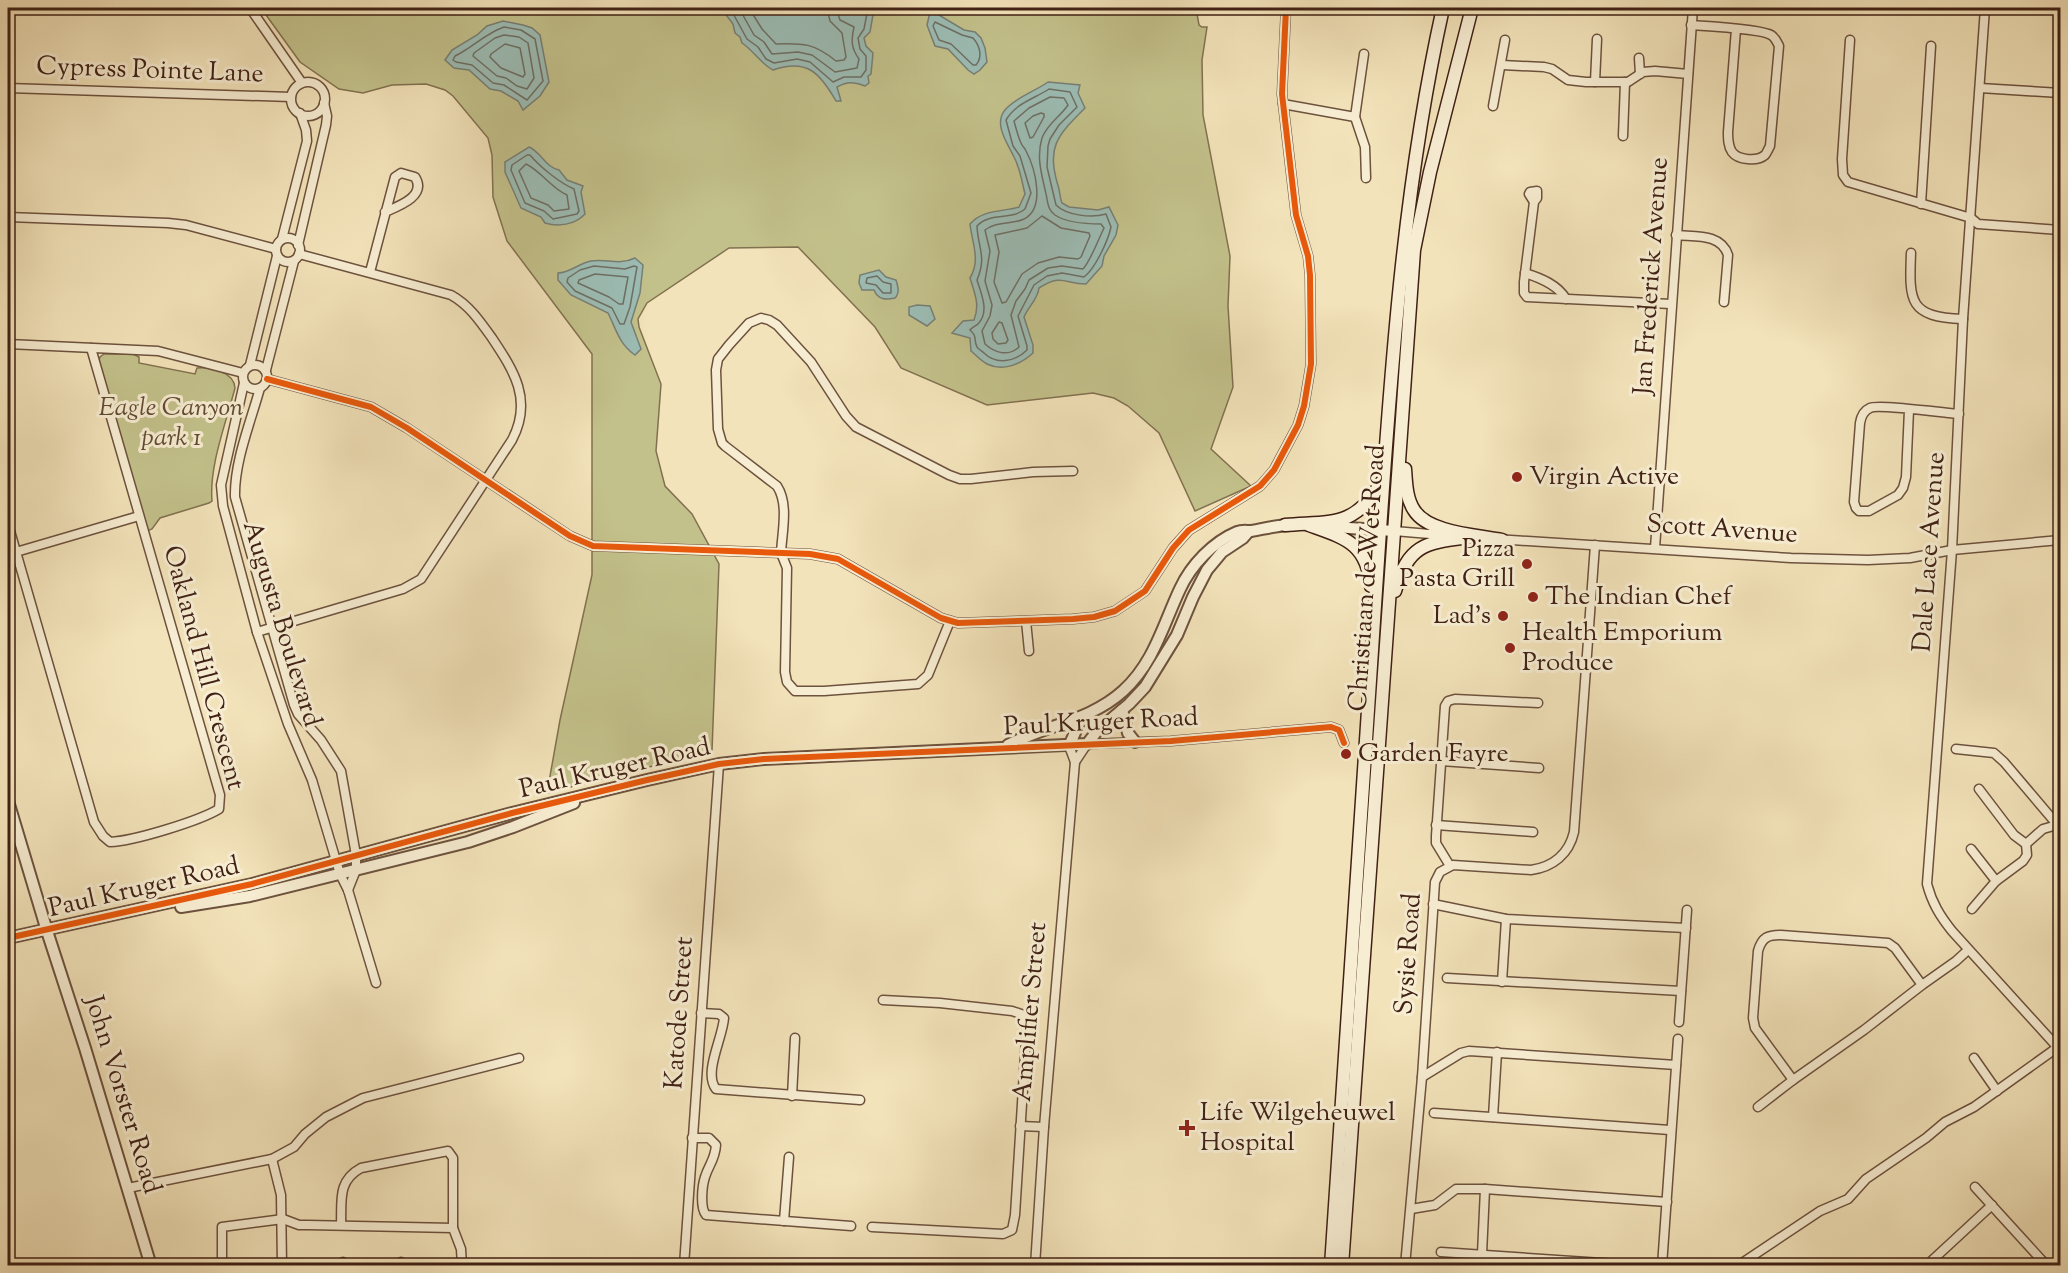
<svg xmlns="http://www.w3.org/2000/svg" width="2068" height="1273" font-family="'Sorts Mill Goudy',serif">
<rect width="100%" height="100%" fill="#f3e3ba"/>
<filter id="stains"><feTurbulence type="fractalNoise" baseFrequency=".00333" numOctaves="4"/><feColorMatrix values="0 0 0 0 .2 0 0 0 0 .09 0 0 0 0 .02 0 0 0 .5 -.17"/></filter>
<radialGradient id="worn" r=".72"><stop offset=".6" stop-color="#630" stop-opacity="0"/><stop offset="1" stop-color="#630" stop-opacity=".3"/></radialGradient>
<!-- green -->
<g fill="#c3c18b" stroke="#827150" stroke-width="1.5">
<polygon points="261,8 1196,8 1199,25 1202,27 1207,27 1202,60 1203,115 1230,256 1228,306 1233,387 1211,449 1251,486 1195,511 1159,433 1128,406 1114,398 1093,393 987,405 901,368 875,327 798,247 729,248 647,303 638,319 639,327 661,384 656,451 665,486 692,514 719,564 712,751 547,793 560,720 592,575 592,354 507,241 493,197 492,155 488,138 453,96 445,90 426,84 392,85 363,93 339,89 300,62"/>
<path d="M104,354H133L139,357V363L195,374L197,368C212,367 234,372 235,388C226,423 209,466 212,501L209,503L160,518L152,529L147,531L98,363L100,357Z"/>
</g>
<!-- water -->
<g fill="#9cbdb5" stroke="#777f75" stroke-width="1.5">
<path d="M721,8H848L852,12L856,8L874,9L870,32L864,38L866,46L873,53L871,74L868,76L869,83L865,86C854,82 848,81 837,87L841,101H836C820,73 807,58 773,70C760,63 754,51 742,43L740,37L735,33L733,24Z"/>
<polygon points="930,12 934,12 964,30 975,32 981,38 985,48 987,62 980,70 974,74 968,70 948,49 935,46 927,25"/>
<polygon points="503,21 523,25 532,28 540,35 549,82 540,96 523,110 518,101 501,91 490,89 469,70 454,68 445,60 452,50 477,35 487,26"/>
<path d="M1048,82L1080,85L1078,93L1085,108C1056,137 1046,147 1059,189C1060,194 1060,198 1062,203L1069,207L1098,210L1109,207L1118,225L1116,235L1104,256L1102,266L1086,284C1064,284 1063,273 1039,288C1038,299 1028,307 1024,317L1033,345V353C1021,364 1003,372 987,364C981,361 976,355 971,351L970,338L952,333L963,321L974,320C980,305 975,294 970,278C981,260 972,243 970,224C983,209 1003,212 1019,207L1025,194C1022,182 1020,168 1014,157C1008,144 993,124 1005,110C1016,97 1034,92 1048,82Z"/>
<path d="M529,147C541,152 545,167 559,170L567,180L583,186L581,192L585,214C575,225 558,227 545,223L541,217L521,208L505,172V162Z"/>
<path d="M635,258L643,265L640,293L631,322L641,349L635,355C619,344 616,329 608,313L571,295L558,280V273C570,273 579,263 591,261C607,258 618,266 635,258Z"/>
<path d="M879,270L886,277L896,280C898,286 900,293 895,298C886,300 878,300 874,290H862L859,283L860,275Z"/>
<polygon points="917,305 930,306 935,319 927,326 909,315 909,307"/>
</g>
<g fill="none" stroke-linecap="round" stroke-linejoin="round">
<!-- shore -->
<g stroke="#6e6f65" stroke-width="1.5">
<polyline points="730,8 747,39 758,47 766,59 774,63 797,59 810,62 833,82 844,77 861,77 866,70 866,56 860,49 858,38 864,29 868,8"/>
<path d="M739,8L754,35L764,42L772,54L798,52L812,55L835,72L857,68L859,59C851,48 851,40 854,27L840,20L836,8"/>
<path d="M749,8L762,29L776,44C803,43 814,43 836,61L844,60L846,57L842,33L830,21L827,8"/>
<path d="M935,22L962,35L973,38C980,46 983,57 976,65H973L951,44L939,40L933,26Z"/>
<path d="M504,27L521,30L535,39L543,81L527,100L504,85L493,83L472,65L456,62L453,60L455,56C472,48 486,33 504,27Z"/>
<polygon points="504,35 519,37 528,43 534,78 527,89 517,86 506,78 497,76 473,56 474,53 495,38"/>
<polygon points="505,44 520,48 525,74 523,77 501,68 490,57 491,54"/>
<path d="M1049,89L1070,92L1077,107L1059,125L1050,139L1048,146L1047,167L1056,205C1067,216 1092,218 1106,214L1111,227C1108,241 1095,269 1084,277L1062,273L1047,276L1034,285L1018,316L1027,346V350C1015,362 996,365 984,353C983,352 977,348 977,347C973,339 978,337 970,330C972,327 976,326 978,324C990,312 981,293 977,280C987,256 978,249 977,226C989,212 1011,221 1025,209L1031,193L1020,156L1013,146L1006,120C1016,103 1034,99 1049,89Z"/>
<path d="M1050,97L1064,98L1068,105C1060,117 1047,124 1042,138C1036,158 1042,175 1046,194C1048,202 1047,209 1055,215C1067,223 1087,224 1101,224L1104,228C1098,240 1091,260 1083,269L1062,266L1048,268L1029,280L1025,289L1016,301L1011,315L1019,347C1008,357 995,353 985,344L982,331L990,316L992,305L985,281L990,251L985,230C996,221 1011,225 1024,219C1046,208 1035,168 1026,151C1025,148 1022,146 1021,143C1018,137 1016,128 1014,121L1029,108Z"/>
<polygon points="1041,113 1044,114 1044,117 1033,137 1030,138 1025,123 1033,116"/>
<path d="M527,155H530C540,167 560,183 574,189L579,211L577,214L553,219L544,211L525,203L511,170L512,165Z"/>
<path d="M526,164C541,171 552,189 567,195L569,209L554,211L548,205L531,198L519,171Z"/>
<polygon points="1042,216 1061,228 1089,233 1090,236 1081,257 1078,259 1059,257 1038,263 1022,274 1006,302 1002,303 994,282 999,252 995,235 1027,228"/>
<polygon points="594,266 625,269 634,266 637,267 630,307 624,324 620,324 612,308 575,291 567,282 568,278 580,270"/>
<polygon points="595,274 628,277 623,304 619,304 609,297 578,283 579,280"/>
<polygon points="877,276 883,282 891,284 891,293 883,293 876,285 866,283 867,278"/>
<polygon points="999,322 1002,323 1008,340 1006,343 998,344 993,339 992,333"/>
</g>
<defs>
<g id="minor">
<polyline points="250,8 302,83"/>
<path d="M1985,8L1963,319L1952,550L1927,884C1932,903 1940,916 1952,931L2060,1050"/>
<path d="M1691,25C1705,26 1763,29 1771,35C1775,37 1777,42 1779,46L1770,146C1769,148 1766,154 1765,155C1757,162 1738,160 1732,152C1728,146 1728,139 1728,132L1736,29"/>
<polyline points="1850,40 1842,159 1843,175 1848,182 1971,218 1978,224 2060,230"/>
<polyline points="1639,58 1640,74"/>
<polyline points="1502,65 1544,67 1552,69 1568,80 1586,82 1628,82 1643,72 1655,71 1688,74"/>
<polyline points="1595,82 1597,39"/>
<circle cx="308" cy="99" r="17"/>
<polyline points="8,88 291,97"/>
<polyline points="1980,88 2060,93"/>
<polyline points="1283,104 1355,117 1364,54"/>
<polyline points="1493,106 1505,40"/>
<polyline points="1355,117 1365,147 1366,178"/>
<polyline points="1623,136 1625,82"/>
<polyline points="1534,202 1537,198 1537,191 1530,192 1529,194 1534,202 1524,282 1524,293 1527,297 1671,304"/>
<polyline points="1921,204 1931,46"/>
<polyline points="8,217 168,223 186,225 276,249"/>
<path d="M1676,235C1695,237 1721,233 1728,255L1724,302"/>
<circle cx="288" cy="250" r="12"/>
<polyline points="282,239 307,141 306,130 300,113"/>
<polyline points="298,245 326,125 327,116 324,103"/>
<path d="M1911,253C1909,302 1909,317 1963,319"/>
<path d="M370,272L395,177L401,173L415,177C427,196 399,206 385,212"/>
<path d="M1525,273C1541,278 1558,285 1566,299"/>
<polyline points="8,344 158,351 243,373"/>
<circle cx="255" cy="377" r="12"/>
<polyline points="250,365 277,256"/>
<polyline points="266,370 294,261"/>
<polyline points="267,379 371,407 407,428 570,536 593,546 810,554 838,559 941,618 958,623 1073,619 1094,617 1115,611 1145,591 1173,548 1189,530 1260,486 1274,470 1298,425 1304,406 1311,364 1310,275 1308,256 1296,215 1282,94 1286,8"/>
<polyline points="244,383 221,485 223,506 257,632 288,724 312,780 340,874 348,890 376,983"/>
<path d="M260,388C251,421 234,462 235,497L294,705L298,714L321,740L341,771L356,855V870L348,890"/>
<path d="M1909,410L1906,477L1903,488L1898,495L1869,511H1859L1856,508L1854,502L1860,423C1861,417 1863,411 1870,408C1877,404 1946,413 1959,414"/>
<path d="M8,524L94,822L103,836L110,842C134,841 199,821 219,809L220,795L91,348"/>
<polyline points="1394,531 1454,536"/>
<polyline points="1496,539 1791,558 1868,560 1910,558 1952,550 2060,540"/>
<polyline points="1655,548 1693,8"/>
<polyline points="16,552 139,516"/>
<path d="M781,553C782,532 789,504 777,486L725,446L722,443L718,429L716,370L718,359L729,345L749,323L761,318L769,320L777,325L811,362L846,416L856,427L949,475L960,479H971L1033,472L1073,471"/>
<polyline points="781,553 787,568 785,672 787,682 795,691 824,691 918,684 928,675 950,621"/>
<polyline points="1026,621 1029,651"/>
<path d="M257,632L403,589L421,579L512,440C533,400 514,371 492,338C480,321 469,305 451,295L299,254"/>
<polyline points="1956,749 1994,753 2004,762 2060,828"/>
<polyline points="1441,761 1539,768"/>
<polyline points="1075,762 1087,744 1171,741 1331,727 1339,730 1344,743"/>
<polyline points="1979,789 2014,835 2026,844 2043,829 2057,825"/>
<polyline points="1436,825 1533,832"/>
<polyline points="1971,849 1996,881"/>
<polyline points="1450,866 1436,843 1436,836 1445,706 1448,701 1455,699 1538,703"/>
<polyline points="1433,904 1506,919 1686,928"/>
<polyline points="1972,909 1996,881 2023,861 2027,855 2026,844"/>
<polyline points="1447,978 1681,991"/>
<polyline points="1502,982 1506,919"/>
<path d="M1922,985L1864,1030L1793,1080L1755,1028L1753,1018L1758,951C1762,937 1768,935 1781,935L1888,943L1895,948L1922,985L1956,961L1968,950"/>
<path d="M701,1013L719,1014L724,1018C723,1037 703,1073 716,1089L860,1100"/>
<polyline points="1679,1022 1687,910"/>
<polyline points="1974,1058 1997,1091"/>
<polyline points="1422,1077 1461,1053 1469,1051 1676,1065"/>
<polyline points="792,1096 795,1038"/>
<polyline points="1758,1107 1793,1080"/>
<polyline points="1434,1113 1670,1130"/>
<polyline points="1493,1117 1497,1052"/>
<polyline points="1020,1126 1044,1127"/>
<path d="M692,1138H709L716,1145C715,1160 709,1164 705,1177C702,1186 700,1208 706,1215L851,1226"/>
<polyline points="272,1159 281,1195 282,1266"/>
<polyline points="1975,1187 2047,1266"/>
<polyline points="128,1188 272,1159 294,1147 305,1134 326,1117 363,1098 519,1058"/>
<polyline points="1485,1189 1667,1202"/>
<polyline points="1411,1209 1435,1205 1456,1189 1485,1189 1482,1254"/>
<polyline points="784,1221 789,1157"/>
<path d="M341,1225C342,1201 337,1181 361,1168L448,1151L453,1158V1228"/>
<polyline points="872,1227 1003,1234 1012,1230 1015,1215 1027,1024 1024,1015 1012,1011 940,1003 883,1000"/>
<polyline points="1441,1252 1647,1266"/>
<polyline points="1742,1263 1820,1211 1848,1199 1866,1179 1926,1138 1945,1122 1974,1107 2058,1047"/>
<polyline points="222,1265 222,1227 283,1219 299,1225 308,1225 453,1228 461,1249 462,1266"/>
<polyline points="343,1266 343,1262"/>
<polyline points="401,1266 401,1262"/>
<polyline points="684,1266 719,764"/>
<polyline points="1035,1266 1044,1127 1075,762 1069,746"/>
<path d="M1405,1266L1422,1077L1435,882L1440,872L1453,865L1531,870C1553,867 1569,854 1574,832L1595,545"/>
<polyline points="1662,1266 1678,1039"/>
<polyline points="1926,1266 1992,1205"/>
</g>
<g id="tertiary">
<polyline points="1319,526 1394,531"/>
<polyline points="1122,710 1128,733 1135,742"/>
<path d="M1008,745C1046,725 1090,721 1123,691C1154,663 1163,625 1180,589C1191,565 1213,542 1237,532C1242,530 1246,531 1251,531C1264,529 1277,525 1291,525"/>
<polyline points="1069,746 1082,717"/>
<polyline points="8,801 47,931 85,1048 151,1266"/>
<polyline points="181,907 250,896 468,842 513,827 574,803"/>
<polyline points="8,938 252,884 512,813 647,780 719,764 764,759 1087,744 1098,730 1129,704 1145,687 1177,635 1193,597 1207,570 1222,552 1243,538 1249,531"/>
</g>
<g id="secondary">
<path d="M1405,469C1406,482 1406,498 1414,510C1428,533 1477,535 1502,540"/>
<path d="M1285,525C1332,521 1354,528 1381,483"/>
<path d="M1309,525C1345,538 1367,543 1371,586"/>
<path d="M1395,591C1409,544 1424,543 1470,537"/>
<path d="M1331,1266C1348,1021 1363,775 1380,530C1392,355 1405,179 1443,8"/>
<polyline points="1342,1266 1414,250 1430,172 1472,8"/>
</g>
</defs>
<!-- minor casing -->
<use href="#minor" stroke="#6d523e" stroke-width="11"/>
<!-- tertiary casing -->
<use href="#tertiary" stroke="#6d523e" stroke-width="14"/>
<!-- secondary casing -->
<use href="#secondary" stroke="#402115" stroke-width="15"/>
<!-- minor -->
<use href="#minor" stroke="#f7edd2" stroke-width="8"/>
<!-- tertiary -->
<use href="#tertiary" stroke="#f7edd2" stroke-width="10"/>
<!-- secondary -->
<use href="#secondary" stroke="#f7edd2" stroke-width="12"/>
<defs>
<g id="cycleway">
<polyline points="267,379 371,407 407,428 570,536 593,546 810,554 838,559 941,618 958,623 1073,619 1094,617 1115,611 1145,591 1173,548 1189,530 1260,486 1274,470 1298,425 1304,406 1311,364 1310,275 1308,256 1296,215 1282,94 1286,8"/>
<polyline points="8,938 252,884 512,813 647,780 719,764 764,759 1171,741 1331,727 1339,730 1344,743"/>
</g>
</defs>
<!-- cycleway casing -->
<use href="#cycleway" stroke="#f7edd2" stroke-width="10"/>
<!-- cycleway -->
<use href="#cycleway" stroke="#e8590c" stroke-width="6"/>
</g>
<!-- markers -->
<g fill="#8f2418" stroke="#f7edd2" stroke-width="2">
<circle cx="1517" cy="477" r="6"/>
<circle cx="1527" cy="564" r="6"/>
<circle cx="1533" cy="597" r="6"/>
<circle cx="1503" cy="616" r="6"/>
<circle cx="1510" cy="648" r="6"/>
<circle cx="1346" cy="754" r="6"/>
<path d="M1184 1119h6v6h6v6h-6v6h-6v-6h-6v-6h6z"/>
</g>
<g text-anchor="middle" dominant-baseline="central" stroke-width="6" stroke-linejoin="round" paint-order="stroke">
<!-- street labels -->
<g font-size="26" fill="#402115" stroke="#f7edd2">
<text transform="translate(150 71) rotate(2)">Cypress Pointe Lane</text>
<text transform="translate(1652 276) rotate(-86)">Jan Frederick Avenue</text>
<text transform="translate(1722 530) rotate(4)">Scott Avenue</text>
<text transform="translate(1930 552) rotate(-86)">Dale Lace Avenue</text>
<text transform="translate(1368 578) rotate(-86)">Christiaan de Wet Road</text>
<text transform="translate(281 624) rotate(73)">Augusta Boulevard</text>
<text transform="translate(203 668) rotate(75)">Oakland Hill Crescent</text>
<text transform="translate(1101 723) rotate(-3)">Paul Kruger Road</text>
<text transform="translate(615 769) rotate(-13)">Paul Kruger Road</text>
<text transform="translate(144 888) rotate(-13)">Paul Kruger Road</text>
<text transform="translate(1409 954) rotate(-86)">Sysie Road</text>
<text transform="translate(1031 1012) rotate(-85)">Amplifier Street</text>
<text transform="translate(680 1013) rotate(-86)">Katode Street</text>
<text transform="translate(122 1095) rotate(73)">John Vorster Road</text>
</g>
<!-- park labels -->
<g font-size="26" font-style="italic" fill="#614932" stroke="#f7edd2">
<text x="171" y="408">Eagle Canyon<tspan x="171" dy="30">park 1</tspan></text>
</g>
<!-- poi labels -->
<g font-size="26" fill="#402115" stroke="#f7edd2" text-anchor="start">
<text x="1529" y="477">Virgin Active</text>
<text x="1515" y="549" text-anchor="end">Pizza<tspan x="1515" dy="30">Pasta Grill</tspan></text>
<text x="1545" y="597">The Indian Chef</text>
<text x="1491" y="616" text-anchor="end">Lad's</text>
<text x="1522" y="633">Health Emporium<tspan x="1522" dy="30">Produce</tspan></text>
<text x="1358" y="754">Garden Fayre</text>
<text x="1200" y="1113">Life Wilgeheuwel<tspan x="1200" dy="30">Hospital</tspan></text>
</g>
</g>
<!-- margin -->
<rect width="2068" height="1273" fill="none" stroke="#f3e3ba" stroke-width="30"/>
<rect x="9" y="9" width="2050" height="1255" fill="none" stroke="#402115" stroke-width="3"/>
<rect x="15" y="15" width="2038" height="1243" fill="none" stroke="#402115" stroke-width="1.5"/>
<rect width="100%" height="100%" filter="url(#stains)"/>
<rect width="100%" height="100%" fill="url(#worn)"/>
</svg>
